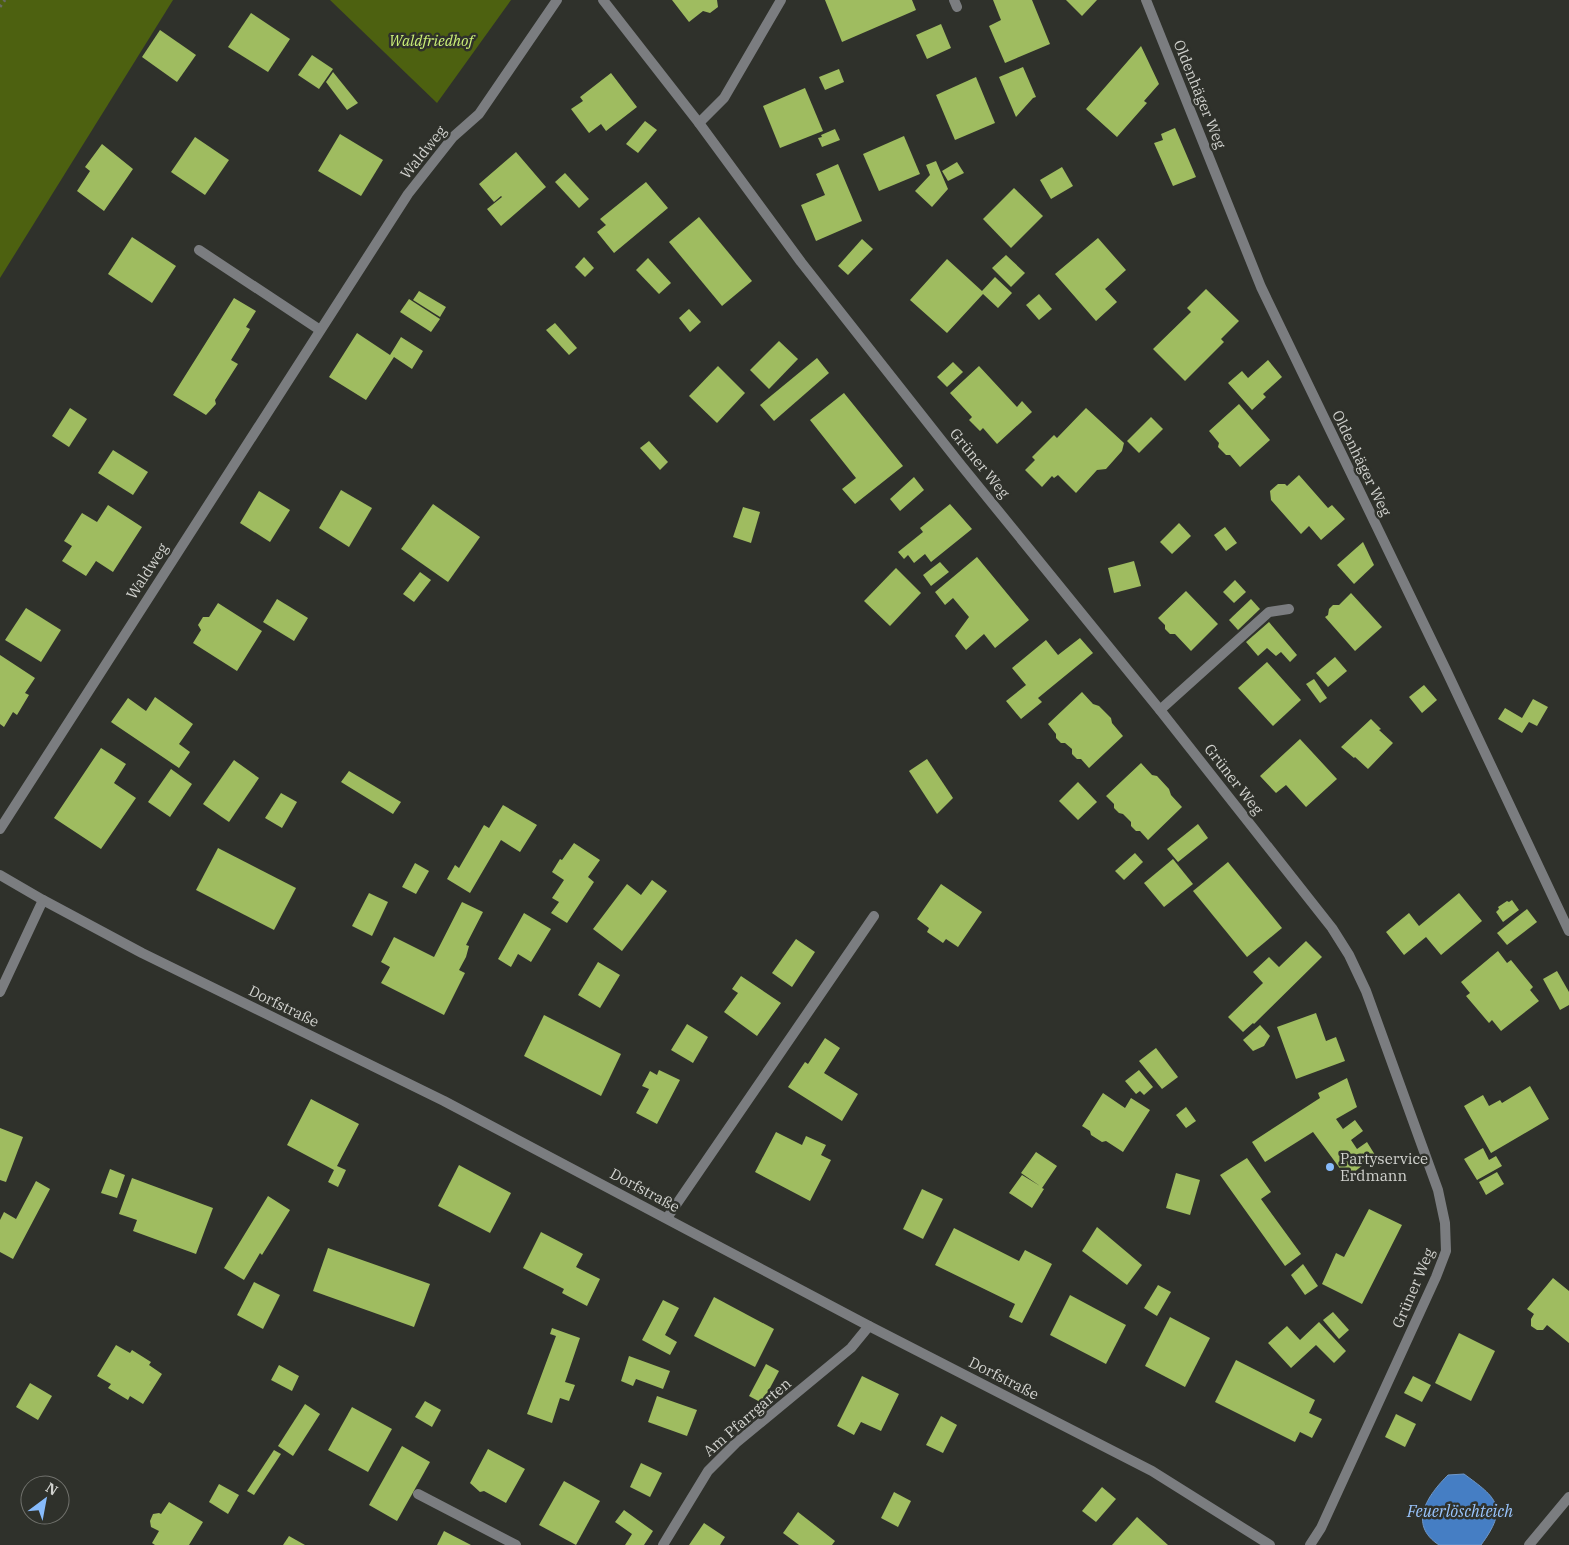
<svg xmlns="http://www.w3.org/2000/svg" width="1569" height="1545" font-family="'IBM Plex Serif',serif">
<rect width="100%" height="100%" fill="#2f312b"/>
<!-- green -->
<g fill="#4d6110">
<polygon points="0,0 173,0 0,278"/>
<polygon points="330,0 511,0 437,103"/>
</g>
<!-- water -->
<path fill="#457ec4" stroke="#6f97c7" d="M1464,1474C1497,1498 1509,1507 1481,1545H1439C1407,1524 1428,1495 1448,1475Z"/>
<!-- building -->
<g fill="#9fbc60">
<polygon points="672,0 717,0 718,7 710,13 703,11 689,22"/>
<polygon points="825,0 912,0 916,10 842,42"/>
<polygon points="993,0 1032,0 1050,44 1005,63 989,26 1001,20"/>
<polygon points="1066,0 1097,0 1082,16"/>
<polygon points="251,13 290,39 268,72 228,47"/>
<polygon points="941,24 951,48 927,59 916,35"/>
<polygon points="160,30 196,55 177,82 142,57"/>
<polygon points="1141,46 1159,84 1144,101 1147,103 1117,137 1086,109"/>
<polygon points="312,55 333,69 319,89 298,75"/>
<polygon points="1023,67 1036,97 1033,98 1016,117 999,77"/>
<polygon points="839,69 844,82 825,90 819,77"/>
<polygon points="333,72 358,103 347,110 326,82"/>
<polygon points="611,73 637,107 606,131 601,124 589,133 571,109 583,101 580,97"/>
<polygon points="976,77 995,123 955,140 936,95"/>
<polygon points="805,88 823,131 780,148 763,106"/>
<polygon points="645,121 657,130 638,153 626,144"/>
<polygon points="1175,128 1196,177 1173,186 1154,143 1163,140 1161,134"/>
<polygon points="835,129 840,140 822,147 818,138 822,137 821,135"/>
<polygon points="340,134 383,160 361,196 318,171"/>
<polygon points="904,136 920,174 879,191 863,154"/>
<polygon points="195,137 229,160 205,195 171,172"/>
<polygon points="102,144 133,169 104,211 77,191 90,171 85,167"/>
<polygon points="516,152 546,187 501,226 487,209 502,197 501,196 494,202 479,184"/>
<polygon points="936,161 948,189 932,207 915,191 930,175 926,165"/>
<polygon points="957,162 964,173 948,181 942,171"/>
<polygon points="838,164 862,221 816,241 801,205 825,195 816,174"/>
<polygon points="1062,167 1073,186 1051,199 1040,180"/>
<polygon points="565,173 589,199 579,208 555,182"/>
<polygon points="646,182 668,208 614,253 597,232 606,225 600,219"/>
<polygon points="1014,188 1043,216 1011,248 983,219"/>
<polygon points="699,217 752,281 722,306 669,242"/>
<polygon points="132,237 176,266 152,303 108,274"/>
<polygon points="1098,238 1126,270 1105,289 1117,302 1096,321 1055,274"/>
<polygon points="862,239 873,249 848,275 838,266"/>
<polygon points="1006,255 1025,273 1011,287 992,268"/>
<polygon points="584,257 594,268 585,277 575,267"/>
<polygon points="648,258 671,283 659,294 636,270"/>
<polygon points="947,259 982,291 995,277 1012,293 998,308 983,294 947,333 910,300"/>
<polygon points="1206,289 1239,321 1221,339 1224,342 1185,381 1153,349 1191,312 1187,308"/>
<polygon points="419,291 446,307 440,317 413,300"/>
<polygon points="1039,294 1052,309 1039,320 1026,305"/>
<polygon points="234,298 256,311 246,327 250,329 231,360 238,364 215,400 216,404 206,415 173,395"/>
<polygon points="409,299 440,319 431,332 400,312"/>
<polygon points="689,309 701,322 690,332 679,318"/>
<polygon points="555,323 577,348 569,355 546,330"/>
<polygon points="357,333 390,355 401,337 423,351 412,369 394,357 366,400 329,377"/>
<polygon points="779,341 798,359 769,389 750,370"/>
<polygon points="817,358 829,373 774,421 760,405"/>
<polygon points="1268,360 1282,377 1263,394 1266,397 1252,410 1228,383 1242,371 1248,378"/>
<polygon points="953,362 963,372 947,387 937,377"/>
<polygon points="718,366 745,393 717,423 689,396"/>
<polygon points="979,366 1017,407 1022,401 1032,412 997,444 983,428 980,431 969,420 972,417 950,393"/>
<polygon points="844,393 903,466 855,504 842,489 856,478 810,420"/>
<polygon points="1239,404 1270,440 1240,467 1230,455 1226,455 1218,447 1219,443 1209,431"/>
<polygon points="70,408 87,419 69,447 52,436"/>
<polygon points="1086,408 1124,443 1122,451 1106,469 1097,470 1076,493 1058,475 1054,478 1052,476 1042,487 1025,470 1035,460 1032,457 1054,435 1057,438"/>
<polygon points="1151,417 1163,429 1139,453 1127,441"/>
<polygon points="649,441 668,462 660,470 640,448"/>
<polygon points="113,450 148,472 133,495 98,473"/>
<polygon points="1299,475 1328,508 1332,505 1345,519 1321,540 1309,526 1301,534 1271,500 1270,491 1278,484 1285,484 1287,486"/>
<polygon points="914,477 924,490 900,511 890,499"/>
<polygon points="341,490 372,508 349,547 319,528"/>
<polygon points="259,491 290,510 270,542 240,523"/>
<polygon points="433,504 480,537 448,582 401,549"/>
<polygon points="950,504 972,529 931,562 925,554 914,563 908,555 904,559 898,552 923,532 920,528"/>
<polygon points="108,505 142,527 113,572 96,561 86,576 62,561 72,546 64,541 82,513 97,522"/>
<polygon points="743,507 760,512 751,543 733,537"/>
<polygon points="1179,523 1191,536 1172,554 1160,542"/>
<polygon points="1225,527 1237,543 1226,551 1214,535"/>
<polygon points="1363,542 1374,565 1354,584 1337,565"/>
<polygon points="977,557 1029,620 995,648 984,634 966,650 955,636 969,617 953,598 945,605 935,592"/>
<polygon points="1134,561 1141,586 1114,593 1108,568"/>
<polygon points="940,562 949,572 931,586 923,575"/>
<polygon points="896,568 921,593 890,626 864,601"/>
<polygon points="420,572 431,580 414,602 403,594"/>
<polygon points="1235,580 1246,592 1234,603 1223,592"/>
<polygon points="1186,591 1218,624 1191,651 1175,634 1170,634 1165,629 1165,625 1158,618"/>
<polygon points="1351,593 1382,627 1355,651 1325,617 1328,615 1329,609 1333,605 1339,605"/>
<polygon points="277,599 308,618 294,641 263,622"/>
<polygon points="1251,599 1260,609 1238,630 1229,620"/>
<polygon points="218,603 262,631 237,671 193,643 201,630 198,625 203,617 209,617"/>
<polygon points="26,608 61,630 41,662 5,640"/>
<polygon points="1269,622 1297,655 1290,662 1281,652 1276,656 1267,648 1258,656 1246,642"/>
<polygon points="1080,638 1093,653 1038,698 1042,702 1021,719 1006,701 1026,685 1012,668 1046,640 1058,655"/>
<polygon points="0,655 35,678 25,693 29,695 17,715 13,712 4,727 0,724"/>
<polygon points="1335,657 1347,671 1328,687 1316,673"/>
<polygon points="1267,662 1301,700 1273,726 1238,688"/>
<polygon points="1314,679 1327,698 1320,703 1306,684"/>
<polygon points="1424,685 1437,700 1422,713 1409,697"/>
<polygon points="1082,692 1093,704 1099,706 1111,718 1112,723 1123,736 1089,768 1081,759 1077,759 1072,754 1072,749 1065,743 1061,743 1056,738 1056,734 1048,724"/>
<polygon points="155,697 193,724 179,744 190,752 179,768 111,722 128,698 146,711"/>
<polygon points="1533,699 1548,707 1537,726 1529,722 1522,733 1498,719 1505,708 1522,718"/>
<polygon points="1371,719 1381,729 1379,730 1393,743 1368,769 1355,757 1354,758 1341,747"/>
<polygon points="1300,739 1337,779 1306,807 1286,785 1276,793 1260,776"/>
<polygon points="101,748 126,764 114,783 136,798 101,849 54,818"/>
<polygon points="927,759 953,798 937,814 909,771"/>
<polygon points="234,760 259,778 229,822 203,804"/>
<polygon points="1141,763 1152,775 1157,776 1169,789 1171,795 1182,807 1148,840 1140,831 1136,831 1131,826 1131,822 1123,814 1119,813 1114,808 1114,804 1106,796"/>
<polygon points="171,769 192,784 170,817 148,802"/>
<polygon points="349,771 401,802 393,814 341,782"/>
<polygon points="1078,782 1097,802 1078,820 1059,801"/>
<polygon points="281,793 297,802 282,828 265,818"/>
<polygon points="503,805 537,825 520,852 501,840 470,893 447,879 455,865 459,868 484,825 489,828"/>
<polygon points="1198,824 1208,838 1178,862 1167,849"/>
<polygon points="574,843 600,860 588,877 594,882 567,923 551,913 559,902 552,898 564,880 552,872 560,859 562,860"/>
<polygon points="218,848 296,888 274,930 196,890"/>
<polygon points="1135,853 1143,862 1124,880 1115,871"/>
<polygon points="1173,859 1193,884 1164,907 1144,883"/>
<polygon points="1228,862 1282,928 1247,957 1193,891"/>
<polygon points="415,863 429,871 416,894 402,887"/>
<polygon points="652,880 667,891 622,951 593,929 627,884 641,895"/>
<polygon points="941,884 982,912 958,947 946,939 943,943 927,932 929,928 917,919"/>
<polygon points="369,893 388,902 372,936 352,926"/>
<polygon points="1459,893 1482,921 1441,955 1426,937 1404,955 1386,932 1409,913 1419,926"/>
<polygon points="1512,900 1519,910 1503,922 1496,912 1499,909 1498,907 1507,901 1509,902"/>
<polygon points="462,902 483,912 466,945 469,946 466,957 459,970 465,973 444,1015 381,983 390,967 381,962 394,937 434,957"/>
<polygon points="1527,909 1537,922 1507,945 1497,933"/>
<polygon points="524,913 551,929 531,962 518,954 511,967 498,959"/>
<polygon points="796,939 815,952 792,987 772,973"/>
<polygon points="1306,941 1322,957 1254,1024 1253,1023 1243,1032 1228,1017 1263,983 1253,972 1269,957 1279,967"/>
<polygon points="1498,951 1507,963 1511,960 1533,987 1530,990 1539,1001 1501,1031 1492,1020 1489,1023 1466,996 1470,993 1461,982"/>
<polygon points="598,962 620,975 600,1008 578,995"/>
<polygon points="1557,971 1569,992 1569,1005 1560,1010 1543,979"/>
<polygon points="741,976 781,1003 757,1036 724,1012 738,993 732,989"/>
<polygon points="1316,1013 1326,1041 1336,1037 1345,1061 1296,1079 1277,1027"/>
<polygon points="544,1015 621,1054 601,1096 524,1056"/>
<polygon points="687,1024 708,1037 693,1063 671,1050"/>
<polygon points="1260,1025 1270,1036 1264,1046 1253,1051 1243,1040"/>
<polygon points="825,1038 840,1048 824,1073 858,1094 842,1121 788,1087 805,1062 808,1064"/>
<polygon points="1156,1048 1178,1077 1162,1089 1139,1061"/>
<polygon points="659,1070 680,1080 657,1124 636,1113 649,1089 642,1086 650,1071 657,1075"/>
<polygon points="1139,1070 1153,1087 1144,1095 1140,1091 1136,1094 1125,1081"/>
<polygon points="1347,1078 1357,1107 1336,1119 1343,1129 1355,1120 1363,1131 1351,1140 1357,1149 1367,1142 1375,1155 1347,1178 1313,1132 1265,1162 1252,1142 1320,1098 1318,1093"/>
<polygon points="1530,1086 1549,1119 1491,1153 1464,1106 1483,1095 1489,1106 1500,1100 1502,1103"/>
<polygon points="1103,1093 1125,1108 1131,1098 1150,1110 1123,1152 1106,1141 1102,1142 1091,1135 1090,1131 1082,1126"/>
<polygon points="311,1099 359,1124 337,1166 346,1170 338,1187 328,1182 334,1170 287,1145"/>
<polygon points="1186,1107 1196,1121 1186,1128 1176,1115"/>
<polygon points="0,1128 23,1137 6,1182 0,1180"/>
<polygon points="776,1132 802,1145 806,1136 826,1145 821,1155 831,1160 810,1201 755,1172"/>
<polygon points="1483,1148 1489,1160 1496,1156 1502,1166 1477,1180 1464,1159"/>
<polygon points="1036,1152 1057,1166 1042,1188 1044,1189 1032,1208 1009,1193 1022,1175 1040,1186 1021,1173"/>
<polygon points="1247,1158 1271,1192 1261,1199 1301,1254 1285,1266 1220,1175"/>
<polygon points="459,1165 511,1193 490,1233 438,1206"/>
<polygon points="110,1169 125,1175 117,1198 101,1193"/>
<polygon points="1497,1172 1504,1184 1486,1195 1479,1182"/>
<polygon points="1176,1173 1200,1180 1190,1215 1166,1208"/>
<polygon points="132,1178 213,1208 196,1254 133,1231 137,1220 119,1214"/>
<polygon points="36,1181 50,1189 13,1259 0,1252 0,1220 4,1212 16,1219"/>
<polygon points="922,1189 943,1199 923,1239 903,1229"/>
<polygon points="268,1196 290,1210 262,1255 260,1253 244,1280 224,1268"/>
<polygon points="1369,1209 1402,1225 1362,1304 1322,1284 1336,1253 1344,1257"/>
<polygon points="1097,1227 1142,1265 1127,1285 1082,1251"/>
<polygon points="954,1228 1019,1261 1025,1250 1052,1264 1022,1323 1009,1317 1015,1304 935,1265"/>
<polygon points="541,1232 583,1254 576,1267 600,1279 587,1306 562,1293 564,1289 523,1268"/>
<polygon points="328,1248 430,1284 414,1327 313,1291"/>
<polygon points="1303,1264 1318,1286 1305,1295 1291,1275"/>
<polygon points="1553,1278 1569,1291 1569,1343 1547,1325 1543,1330 1537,1330 1531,1326 1531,1319 1534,1314 1527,1309"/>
<polygon points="254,1282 280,1295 263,1329 237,1315"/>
<polygon points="1158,1285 1171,1292 1157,1316 1144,1308"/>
<polygon points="1070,1295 1126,1325 1106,1364 1050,1335"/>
<polygon points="714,1297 774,1329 755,1367 694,1336"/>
<polygon points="663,1300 679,1308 665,1335 677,1342 670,1355 642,1340"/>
<polygon points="1333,1312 1349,1330 1339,1339 1323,1320"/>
<polygon points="1170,1317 1210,1338 1185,1387 1145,1366"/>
<polygon points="1319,1322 1346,1351 1334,1363 1316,1345 1291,1368 1268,1343 1287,1326 1300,1340"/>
<polygon points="552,1328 580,1338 565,1382 575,1385 569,1401 560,1398 552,1423 527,1414 556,1336 550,1334"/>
<polygon points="1459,1333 1495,1351 1471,1401 1435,1383"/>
<polygon points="116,1345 130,1353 132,1350 151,1362 149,1365 162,1374 143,1404 130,1396 128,1400 108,1388 111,1384 97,1376"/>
<polygon points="629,1356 670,1371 663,1389 636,1379 633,1386 621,1381"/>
<polygon points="1236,1360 1315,1400 1309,1413 1322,1419 1312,1438 1300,1432 1295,1442 1215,1402"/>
<polygon points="766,1364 779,1371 762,1403 749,1396"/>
<polygon points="279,1365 299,1376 292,1391 271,1380"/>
<polygon points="862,1376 899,1394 881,1431 861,1422 854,1435 837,1426"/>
<polygon points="1413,1376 1431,1385 1422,1402 1404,1393"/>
<polygon points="30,1383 52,1396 38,1420 16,1407"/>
<polygon points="657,1396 697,1410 687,1436 648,1422"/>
<polygon points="425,1401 441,1410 432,1427 415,1417"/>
<polygon points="305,1404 320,1414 293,1456 278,1446"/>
<polygon points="352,1407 392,1429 368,1472 328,1450"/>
<polygon points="1396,1414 1416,1424 1405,1447 1385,1437"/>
<polygon points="941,1416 957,1425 943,1453 926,1445"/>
<polygon points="402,1446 430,1462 397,1521 369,1505"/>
<polygon points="488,1449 525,1469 506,1503 484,1491 480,1492 470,1483"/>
<polygon points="274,1450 281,1454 254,1495 247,1491"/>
<polygon points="641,1463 662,1473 650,1497 630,1487"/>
<polygon points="564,1481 600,1501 576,1545 539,1525"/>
<polygon points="219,1484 239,1495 228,1514 209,1502"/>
<polygon points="1102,1487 1116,1499 1096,1522 1082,1511"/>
<polygon points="894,1492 911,1501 898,1527 881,1518"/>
<polygon points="169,1502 203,1522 189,1545 155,1545 152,1543 159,1531 151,1527 150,1521 153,1514 159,1513 161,1514"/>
<polygon points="624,1510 653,1531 644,1545 625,1545 632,1534 615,1522"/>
<polygon points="798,1512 835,1541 832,1545 799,1545 783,1533"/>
<polygon points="1137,1517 1168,1545 1112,1545"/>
<polygon points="704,1523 725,1537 720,1545 689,1545"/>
<polygon points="444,1531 471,1545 437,1545"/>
<polygon points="289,1536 305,1545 283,1545"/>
</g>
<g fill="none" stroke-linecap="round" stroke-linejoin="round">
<!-- path -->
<polyline stroke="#696b66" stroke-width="3" stroke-dasharray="2.5 4" stroke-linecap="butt" points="0,7 5,0"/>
<!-- service -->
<g stroke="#7b7d80" stroke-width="10">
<polyline points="954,0 957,7"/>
<polyline points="1160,710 1269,612 1289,609"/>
<polyline points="0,992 43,900"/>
<polyline points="667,1218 874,916"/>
<polyline points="418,1494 516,1545"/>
</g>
<!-- minor -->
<g stroke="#7b7d80" stroke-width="10">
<polyline points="603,0 699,123 724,98 781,0"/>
<polyline points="1146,0 1261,287 1446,670 1569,931"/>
<polyline points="699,123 801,262 961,465 1160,710 1332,928 1349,955 1366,991 1438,1190 1445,1223 1446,1251 1436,1277 1321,1528 1310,1545"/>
<polyline points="199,250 320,330"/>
<polyline points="0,829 408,194 453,137 479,114 557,0"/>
<polyline points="663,1545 708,1471 736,1443 851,1348 869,1326"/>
</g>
<!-- tertiary -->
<g stroke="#7b7d80" stroke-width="10">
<polyline points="0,875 43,900 142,953 444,1101 869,1326 1152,1471 1270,1545"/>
<polyline points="1529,1545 1569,1497"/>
</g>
</g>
<!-- markers -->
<circle fill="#87bbfc" stroke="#2f312b" stroke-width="2" cx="1330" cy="1167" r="5"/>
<g text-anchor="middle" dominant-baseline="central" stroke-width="5" stroke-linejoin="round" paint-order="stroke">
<!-- park labels -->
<g font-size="15" font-style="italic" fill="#ccf178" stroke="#2f312b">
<text x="431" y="40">Waldfriedhof</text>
</g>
<!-- street labels -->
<g font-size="15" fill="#d1d2ce" stroke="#2f312b">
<text transform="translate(1200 94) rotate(68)">Oldenhäger Weg</text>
<text transform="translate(423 152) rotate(-51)">Waldweg</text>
<text transform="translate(980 463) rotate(51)">Grüner Weg</text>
<text transform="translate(1362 463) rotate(64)">Oldenhäger Weg</text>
<text transform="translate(147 571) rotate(-57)">Waldweg</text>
<text transform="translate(1234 779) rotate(52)">Grüner Weg</text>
<text transform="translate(284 1006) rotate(26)">Dorfstraße</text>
<text transform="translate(645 1190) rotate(28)">Dorfstraße</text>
<text transform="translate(1413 1288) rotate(-67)">Grüner Weg</text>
<text transform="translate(1004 1378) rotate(27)">Dorfstraße</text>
<text transform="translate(747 1417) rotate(-41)">Am Pfarrgarten</text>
</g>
<!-- poi labels -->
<g font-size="15" fill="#d1d2ce" stroke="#2f312b" text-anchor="start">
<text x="1340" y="1158">Partyservice<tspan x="1340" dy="17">Erdmann</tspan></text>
</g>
<!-- water labels -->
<g font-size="16" font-style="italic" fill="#9ac5fd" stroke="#2f312b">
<text x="1460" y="1511">Feuerlöschteich</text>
</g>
</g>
<!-- north arrow -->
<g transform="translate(45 1500) rotate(32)"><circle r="24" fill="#2f312b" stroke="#70716c"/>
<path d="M0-4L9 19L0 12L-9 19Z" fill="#87bbfc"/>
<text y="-8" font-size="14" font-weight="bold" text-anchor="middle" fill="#d1d2ce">N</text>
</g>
</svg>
